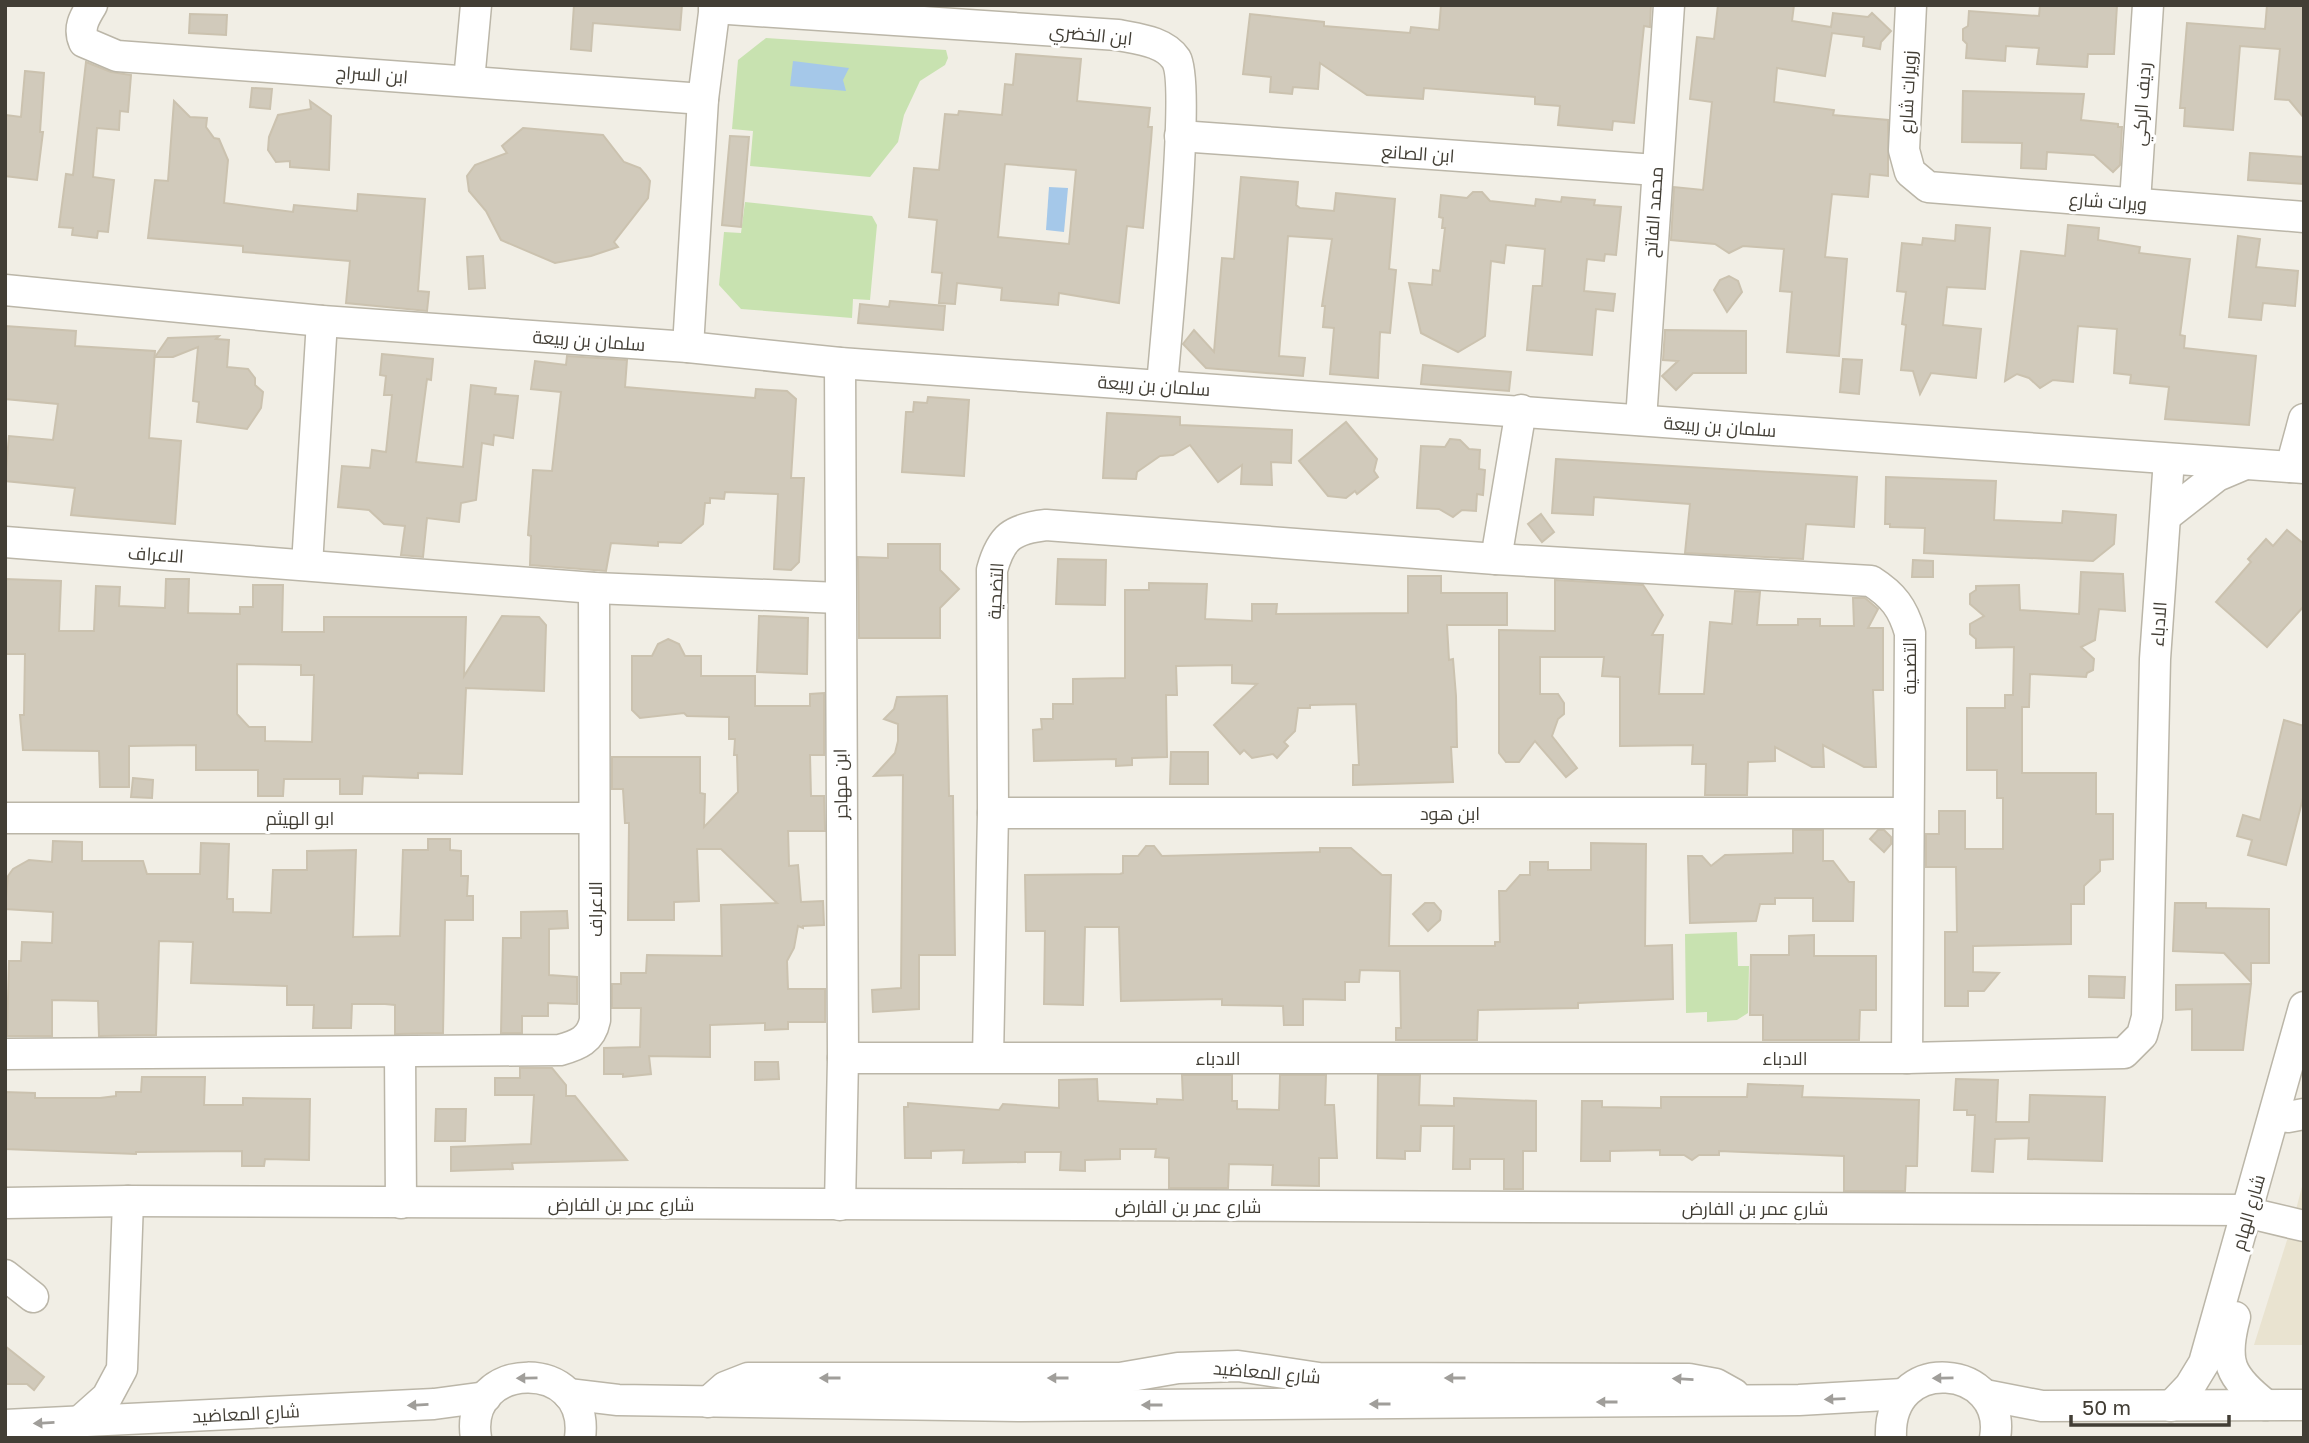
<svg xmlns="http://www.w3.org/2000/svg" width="2309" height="1443" font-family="'Golos Text',Cairo,sans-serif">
<rect width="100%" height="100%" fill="#f1eee5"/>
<!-- education -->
<polygon fill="#e9e3d0" points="2304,1179 2304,1345 2254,1345 2293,1221"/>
<!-- green -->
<g fill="#c8e2b0">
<polygon points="766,38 946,50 948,58 945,65 920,81 904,115 898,142 870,177 750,166 753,131 732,129 738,60"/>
<polygon points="745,202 872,216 877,225 870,300 853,299 852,318 741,309 719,285 724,232 741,233"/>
<polygon points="1737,932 1738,966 1749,966 1748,1013 1737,1020 1707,1022 1707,1012 1686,1013 1685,934"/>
</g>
<!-- water -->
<g fill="#a5c8e9">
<polygon points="793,61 849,68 843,80 846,91 790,86"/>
<polygon points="1049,187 1068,188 1064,232 1046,230"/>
</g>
<!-- building -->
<g fill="#d1cabb" stroke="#cbc2af" stroke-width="2" fill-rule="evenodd">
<polygon points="574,5 682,5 680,30 593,23 591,51 571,49"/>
<polygon points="1441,5 1651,5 1650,27 1644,26 1634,123 1613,121 1612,130 1558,125 1560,106 1535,104 1535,97 1424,88 1423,99 1367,95 1320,63 1318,89 1293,87 1292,94 1270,92 1271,77 1243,74 1250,14 1324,22 1324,26 1410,33 1411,27 1439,30"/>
<polygon points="1718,5 1794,5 1792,21 1831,27 1833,13 1868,17 1872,13 1891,31 1881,42 1880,49 1863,46 1864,37 1832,33 1825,76 1777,68 1774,102 1834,110 1833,115 1888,120 1888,176 1870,174 1868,197 1832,194 1825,257 1847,259 1839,356 1787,352 1792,292 1780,291 1784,249 1743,246 1729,253 1715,244 1671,240 1674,187 1703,190 1712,102 1690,99 1697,37 1714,39"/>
<polygon points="2040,5 2117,5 2114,54 2088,54 2087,67 2037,64 2039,48 2006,46 2005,61 1966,58 1967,44 1963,40 1963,29 1968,26 1969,11 2039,16"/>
<polygon points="2267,5 2304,5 2304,118 2289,100 2275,99 2280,49 2240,46 2233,130 2184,126 2185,108 2180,108 2187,23 2265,29"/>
<polygon points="190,14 227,15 226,35 189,33"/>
<path d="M1016,54L1081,59L1077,101L1150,108L1148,127H1152L1151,141L1143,228L1127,226L1119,303L1059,293L1058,305L1001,300L1002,288L957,283L955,304L939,303L942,273L932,272L937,220L909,217L914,168L939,170L945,114L958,115L959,111L1002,115L1005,84L1013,85ZM1005,164L1076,170L1069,244L998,237Z"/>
<polygon points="86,62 111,72 131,75 128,112 120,111 119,130 97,128 93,177 114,180 108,232 98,231 97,238 72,235 73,228 59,227 66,174 73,175"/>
<polygon points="25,71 44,73 40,132 43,132 37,180 5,176 5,115 21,117"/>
<polygon points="252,88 272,89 270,109 250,107"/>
<polygon points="1963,91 2084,94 2081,120 2118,124 2118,127 2122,127 2120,165 2113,172 2094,155 2047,152 2046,169 2021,168 2022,143 1962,142"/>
<polygon points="174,101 190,117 207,118 206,127 214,138 219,139 228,160 224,203 293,212 294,205 357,211 358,194 425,199 418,291 429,292 427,311 346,303 350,261 243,252 243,246 148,238 155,180 168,181"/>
<polygon points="310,101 331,116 329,170 290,167 290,161 276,162 268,150 269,137 278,115 311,109"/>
<polygon points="523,128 603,135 624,162 640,168 646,175 650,181 648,198 614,242 618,247 591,256 555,263 501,240 486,211 469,191 467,176 475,165 507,153 502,146"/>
<polygon points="730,136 749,137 741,227 722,225"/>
<polygon points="2250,153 2304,157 2304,184 2248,180"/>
<polygon points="1241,177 1298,182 1296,205 1300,208 1334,211 1336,193 1395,199 1389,269 1396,270 1390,333 1380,332 1378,378 1330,374 1334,328 1323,327 1325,306 1322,306 1332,239 1288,236 1279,356 1305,358 1303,376 1206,368 1183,344 1194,330 1214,352 1222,258 1234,259"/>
<polygon points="1473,192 1482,192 1490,201 1535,206 1536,199 1561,202 1562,197 1595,200 1594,205 1621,207 1616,255 1605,254 1604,261 1587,259 1584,291 1615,294 1613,311 1596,309 1592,355 1527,350 1533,286 1542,286 1545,249 1506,245 1504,263 1491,261 1485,336 1482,338 1458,352 1421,333 1409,283 1432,285 1433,270 1440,271 1445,228 1442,228 1443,218 1439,217 1441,195 1467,198"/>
<polygon points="1956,225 1990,228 1985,289 1947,287 1943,325 1981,329 1976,378 1931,373 1920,394 1913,371 1901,370 1906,325 1902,324 1906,292 1897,291 1902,243 1922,245 1923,238 1955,241"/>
<polygon points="2068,225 2099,228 2098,240 2140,247 2139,253 2190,259 2180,335 2185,336 2184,348 2256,356 2249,425 2165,419 2169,387 2130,383 2131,375 2114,373 2117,329 2078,326 2073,382 2053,380 2040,388 2029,378 2017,374 2005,381 2021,251 2065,256"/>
<polygon points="2238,236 2260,239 2256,267 2298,271 2295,306 2263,303 2261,320 2229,317"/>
<polygon points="483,256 485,288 469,289 467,257"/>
<polygon points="1729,276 1738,281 1742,292 1727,312 1714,290 1720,280"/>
<polygon points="890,301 945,306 943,330 858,323 860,304 889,307"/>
<polygon points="5,326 76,331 75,346 155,351 149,438 181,441 175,524 71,515 75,488 5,481 9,436 53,440 58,404 5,399"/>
<polygon points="1665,330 1746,331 1746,373 1693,373 1676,390 1662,376 1678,361 1663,360"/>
<polygon points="219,336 216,339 229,340 227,367 248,369 255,378 255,385 263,392 261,408 247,429 197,422 199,402 193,401 198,347 173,357 155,357 168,338"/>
<polygon points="382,354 433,359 431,380 427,379 416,462 463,467 471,385 496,388 495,394 518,396 513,438 494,435 493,445 482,443 476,500 461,503 459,522 427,518 423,557 401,555 405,526 384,524 369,510 338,507 342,466 370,468 372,450 386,452 392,395 384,395 386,376 380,375"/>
<polygon points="567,356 627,360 625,387 755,398 756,389 787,391 796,399 791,478 804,478 799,562 791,570 774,569 778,494 725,492 724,499 710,498 710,503 705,503 703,524 681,543 658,542 658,546 611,543 606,571 530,565 531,536 528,535 533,470 552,471 561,392 531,389 535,361 566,365"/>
<polygon points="1843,359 1862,360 1859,394 1840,392"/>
<polygon points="1423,365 1511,372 1509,391 1421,384"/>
<polygon points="928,397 969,400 964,476 902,472 906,412 913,412 914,402 927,403"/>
<polygon points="1107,413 1180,417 1180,425 1292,430 1291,463 1271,462 1272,485 1241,484 1242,465 1218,482 1190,445 1173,455 1160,456 1137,472 1136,479 1103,478"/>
<polygon points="1346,422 1377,459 1374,471 1378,477 1357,494 1355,491 1346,498 1328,496 1299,461"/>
<polygon points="1450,439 1460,440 1469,449 1480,450 1479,469 1485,470 1483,495 1477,494 1476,511 1462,510 1453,517 1439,509 1417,508 1421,446 1445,447"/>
<polygon points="1556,459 1857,477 1854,527 1806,524 1803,559 1685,553 1690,504 1594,497 1593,515 1552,513"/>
<polygon points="1886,477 1996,481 1994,520 2062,523 2063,511 2116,515 2114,544 2093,561 1924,553 1925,528 1890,527 1890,524 1885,524"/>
<polygon points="1541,514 1554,532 1542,542 1528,524"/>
<polygon points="2287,530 2304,544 2304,606 2267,647 2216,602 2251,562 2248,559 2266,539 2273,546"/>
<polygon points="888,544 940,544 940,570 959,589 940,608 940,638 859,638 858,557 888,558"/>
<polygon points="1058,559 1106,560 1105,605 1056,604"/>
<polygon points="1913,560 1933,561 1933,577 1912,577"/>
<polygon points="2081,572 2123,574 2125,611 2099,609 2095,640 2081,647 2094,659 2093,670 2087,673 2086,677 2030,674 2029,707 2022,707 2022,773 2096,773 2096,814 2113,814 2113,859 2100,860 2100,871 2084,886 2084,904 2071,904 2071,944 1973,946 1973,972 1999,973 1984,991 1968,991 1968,1006 1945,1006 1945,932 1957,932 1956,867 1926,867 1926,834 1939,834 1939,811 1965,811 1965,849 2003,849 2003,798 1997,798 1997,770 1967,770 1967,708 2005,708 2005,695 2013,695 2014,647 1976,648 1976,639 1970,634 1970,624 1984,616 1970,604 1970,594 1976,590 1976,586 2019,585 2020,610 2079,614"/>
<polygon points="1408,576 1441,576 1441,593 1507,593 1507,625 1447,625 1449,660 1453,659 1456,696 1457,747 1451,747 1453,782 1353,785 1353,765 1359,765 1356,704 1310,705 1310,708 1298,708 1295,731 1284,742 1288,746 1277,758 1273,754 1252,758 1244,750 1240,754 1214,725 1257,684 1232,683 1232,665 1176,666 1177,695 1166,695 1167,757 1132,758 1132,765 1116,766 1116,759 1034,761 1033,730 1042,729 1041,719 1053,719 1053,704 1073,704 1073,679 1125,678 1125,590 1149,590 1149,583 1207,584 1205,619 1252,621 1252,604 1277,604 1276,614 1408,613"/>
<path d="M5,579L61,581L59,631H94L96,586L120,587L119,606L165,608L166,579H189L188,613L240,614V607H253V585H283L282,632H324V617H466L464,676L502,616L539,617L546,625L544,691L466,688L462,774L418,773V778L363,776L362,794H340V779H284L283,796H258V770H196V745L129,746V787H100L99,751L23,750L20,715H24L25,654H5ZM237,664L301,665V675H314L312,742L265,741V727H249L237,714Z"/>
<polygon points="1555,580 1643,585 1663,615 1652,635 1663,635 1659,694 1704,694 1710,622 1732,624 1735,591 1760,592 1757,625 1798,625 1798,619 1820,619 1820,626 1854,626 1853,598 1865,598 1878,609 1868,628 1883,628 1883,690 1873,690 1876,767 1864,767 1823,745 1824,767 1812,767 1775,747 1775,761 1748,762 1747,795 1705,795 1706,764 1692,764 1693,745 1620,746 1620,677 1602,676 1604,657 1540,657 1540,694 1558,694 1564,703 1564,714 1558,719 1552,736 1577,768 1566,777 1535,741 1519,762 1506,762 1499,753 1499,630 1555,631"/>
<polygon points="759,616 808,618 807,674 757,672"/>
<polygon points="668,639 679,644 685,656 701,656 701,676 755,676 755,706 810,706 810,694 824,693 824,755 810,755 811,796 824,796 825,831 788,831 789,866 798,865 801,902 823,901 824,925 803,926 803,928 798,926 794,948 787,961 788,989 825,989 825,1022 788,1022 788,1029 765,1030 765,1023 710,1025 710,1057 649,1056 651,1074 623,1077 623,1074 604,1074 604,1048 640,1047 641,1008 612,1008 612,984 621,984 621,973 646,973 647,955 722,956 721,905 777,903 721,849 697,849 699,901 674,902 674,920 628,920 629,823 625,823 623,789 612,789 612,757 700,757 700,793 705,794 704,827 738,792 737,755 734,755 735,739 729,739 729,717 687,716 684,713 640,718 632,710 632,656 652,656 658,644"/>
<polygon points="947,696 949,796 953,796 955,955 919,955 919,1009 873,1012 872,990 901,988 903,775 874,776 895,753 898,741 898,724 884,719 894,709 897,697"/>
<polygon points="2284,720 2304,726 2304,794 2286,865 2248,855 2252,840 2237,836 2243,815 2260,820"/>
<polygon points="1171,752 1208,752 1208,784 1170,784"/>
<polygon points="133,778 153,780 152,798 131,797"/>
<polygon points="1793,830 1823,830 1823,861 1833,861 1849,882 1854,882 1853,921 1813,921 1813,898 1775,898 1775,904 1760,904 1756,921 1690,923 1688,856 1702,856 1711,866 1725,855 1793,853"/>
<polygon points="1878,830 1884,830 1891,837 1891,844 1884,852 1870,839"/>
<polygon points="428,839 450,839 450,850 461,851 461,876 468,876 467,896 473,896 473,920 445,920 443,1033 395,1034 395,1005 385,1004 352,1004 351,1028 313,1028 314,1005 287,1005 287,986 191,983 193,942 159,941 156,1035 99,1036 98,1001 52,1000 52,1036 7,1036 9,961 21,961 22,942 52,943 53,912 5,909 8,876 13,869 29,860 52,862 53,841 82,842 82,861 143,861 147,874 200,874 201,843 229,844 227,899 233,899 233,912 271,913 273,870 307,870 307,851 356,850 353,937 400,936 403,850 428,850"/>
<polygon points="1591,843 1646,844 1645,946 1672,945 1673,999 1578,1003 1578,1008 1478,1010 1477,1040 1396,1040 1396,1028 1401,1028 1400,971 1360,970 1359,982 1345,982 1345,1000 1303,999 1303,1025 1284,1025 1283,1006 1222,1005 1222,999 1121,1001 1119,927 1085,927 1083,1005 1044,1004 1045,931 1026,931 1025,875 1120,874 1123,873 1123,856 1138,856 1146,846 1154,846 1162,856 1320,852 1320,848 1351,848 1382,875 1391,875 1389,946 1495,946 1495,942 1500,942 1499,891 1506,891 1520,875 1530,875 1530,862 1548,862 1548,870 1591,870"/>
<polygon points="1425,903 1434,903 1441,911 1440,920 1428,931 1413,914"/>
<polygon points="2175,903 2206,903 2206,908 2269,909 2269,963 2251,963 2251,982 2224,953 2173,951"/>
<polygon points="567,911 568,928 549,929 549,975 577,977 577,1004 548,1003 548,1016 522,1016 522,1033 501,1033 503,938 521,938 521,912"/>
<polygon points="1814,935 1814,956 1876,956 1876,1010 1860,1010 1859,1040 1763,1040 1763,1015 1750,1015 1751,955 1789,955 1789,936"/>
<polygon points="2089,976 2125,977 2124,998 2089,997"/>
<polygon points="2251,984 2243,1050 2192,1050 2192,1009 2176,1010 2176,985"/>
<polygon points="755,1062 778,1062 779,1079 755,1080"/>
<polygon points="520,1068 552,1068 566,1085 566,1096 575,1096 627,1160 512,1163 513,1169 451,1171 451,1147 531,1144 534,1095 495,1095 495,1078 520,1078"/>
<polygon points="1182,1075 1232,1075 1232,1101 1237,1101 1237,1109 1279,1110 1280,1075 1326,1075 1325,1105 1334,1105 1337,1158 1319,1158 1319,1186 1272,1185 1273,1165 1229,1164 1228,1188 1169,1188 1169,1158 1155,1157 1156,1149 1120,1149 1120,1159 1085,1160 1085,1171 1060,1170 1061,1152 1025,1152 1025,1162 963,1163 964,1150 931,1151 931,1158 905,1158 904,1107 908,1107 908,1103 999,1110 1003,1104 1059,1108 1059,1080 1097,1079 1098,1101 1157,1104 1157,1099 1183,1100"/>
<polygon points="1378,1075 1420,1075 1419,1105 1454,1106 1454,1098 1536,1101 1536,1151 1523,1151 1523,1189 1504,1189 1504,1159 1470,1159 1470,1169 1453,1169 1454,1126 1421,1126 1420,1151 1405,1151 1405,1159 1377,1158"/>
<polygon points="142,1077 205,1077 204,1105 243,1105 243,1098 310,1099 309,1160 265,1159 264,1166 242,1166 242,1151 136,1152 136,1154 5,1149 5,1092 35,1093 35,1098 100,1098 116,1096 116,1092 141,1092"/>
<polygon points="1956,1079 1998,1080 1996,1122 2029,1122 2030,1095 2105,1097 2102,1161 2028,1159 2029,1138 1995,1139 1993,1172 1972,1171 1975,1115 1967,1115 1967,1110 1954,1110"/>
<polygon points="1748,1084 1803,1086 1802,1097 1919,1100 1917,1166 1906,1166 1905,1191 1844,1191 1844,1156 1719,1151 1719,1155 1699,1155 1692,1160 1684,1155 1660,1155 1660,1150 1610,1151 1610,1161 1581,1161 1582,1101 1602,1101 1602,1107 1661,1108 1661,1097 1747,1097"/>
<polygon points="436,1109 466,1109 465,1141 435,1141"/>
<polygon points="5,1346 44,1377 34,1390 27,1384 5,1384"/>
</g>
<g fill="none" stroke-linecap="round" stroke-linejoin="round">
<defs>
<g id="minor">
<path d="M92,5C84,18 78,28 84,42L117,56L703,99"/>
<polyline points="1911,5 1904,150 1910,172 1928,187 2304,217"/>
<path d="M714,8L1118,35C1137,39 1164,41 1176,59C1191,84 1166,338 1162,385"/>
<polyline points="469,81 476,5"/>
<polyline points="1180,136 1656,170"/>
<polyline points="2135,202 2148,5"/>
<polyline points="5,290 322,321 688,347 840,363 2304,468"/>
<polyline points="688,347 703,99 715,5"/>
<polyline points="1641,420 1669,5"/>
<polyline points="2291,467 2304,419"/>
<polyline points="2166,516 2217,476 2243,465"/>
<polyline points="5,542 594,588 839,598"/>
<polyline points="1496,559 1521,410"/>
<polyline points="307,565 322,321"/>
<polyline points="993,813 1907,813"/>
<polyline points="5,818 594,818"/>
<polyline points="400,1053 401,1203"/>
<path d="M5,1054L560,1050C578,1045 591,1040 595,1020L594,588"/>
<path d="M988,1057L993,813L992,570C1001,537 1012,529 1046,525L1496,559L1871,581C1893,595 1903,608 1910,633L1907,1058"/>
<polyline points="843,1058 1907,1058 2124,1053 2142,1035 2147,1017 2155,659 2169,459"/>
<polyline points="2288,1117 2304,1114"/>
<polyline points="5,1203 128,1201 2249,1210"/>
<polyline points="840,1205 843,1058 840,363"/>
<polyline points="2262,1216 2304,1226"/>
<polyline points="5,1275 33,1297"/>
<path d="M2235,1317C2223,1362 2229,1376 2266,1405"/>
<polyline points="568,1394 618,1400 1020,1406 1799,1400 1903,1394"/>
<polyline points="1985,1395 2042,1406 2304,1405"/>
<polyline points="708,1402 725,1387 748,1378 1120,1378 1178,1368 1238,1366 1319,1378 1689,1379 1716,1384 1734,1394"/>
<polyline points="2171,1406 2190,1386 2204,1363 2304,1007"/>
<polyline points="80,1421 107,1397 122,1369 128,1201"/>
<polyline points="5,1425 434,1404 486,1397"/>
<path d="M476,1438C463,1359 591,1356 580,1438"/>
<path d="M1891,1438C1887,1351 2008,1364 1995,1438"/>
</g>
</defs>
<!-- minor casing -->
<use href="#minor" stroke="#bbb6a8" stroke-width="33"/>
<!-- minor -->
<use href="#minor" stroke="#fff" stroke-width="30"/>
</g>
<!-- one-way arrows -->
<defs><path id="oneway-solid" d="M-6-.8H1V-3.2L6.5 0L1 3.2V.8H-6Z" transform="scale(1.75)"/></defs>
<g fill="#a09e9a">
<use href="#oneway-solid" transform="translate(527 1378) rotate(179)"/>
<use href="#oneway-solid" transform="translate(830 1378) rotate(180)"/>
<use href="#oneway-solid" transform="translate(1058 1378) rotate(180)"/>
<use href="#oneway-solid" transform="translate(1455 1378) rotate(-180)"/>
<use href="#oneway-solid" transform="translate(1943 1378) rotate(179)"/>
<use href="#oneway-solid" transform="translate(1683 1379) rotate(-177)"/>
<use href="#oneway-solid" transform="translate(1835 1399) rotate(178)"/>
<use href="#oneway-solid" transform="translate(1607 1402) rotate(180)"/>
<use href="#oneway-solid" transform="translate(1380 1404) rotate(180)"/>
<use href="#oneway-solid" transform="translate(418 1405) rotate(177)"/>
<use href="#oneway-solid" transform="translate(1152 1405) rotate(180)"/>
<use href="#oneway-solid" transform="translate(44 1423) rotate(177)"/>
</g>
<g text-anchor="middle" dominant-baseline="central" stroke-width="6" stroke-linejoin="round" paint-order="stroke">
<!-- street labels -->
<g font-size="18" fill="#423e35" stroke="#fff">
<text transform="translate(1091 34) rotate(6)">ابن الخضري</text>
<text transform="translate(372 74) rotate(4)">ابن السراج</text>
<text transform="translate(1907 92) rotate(-87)">زويرات شارع</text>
<text transform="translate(2141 104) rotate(-86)">رديف الركي</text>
<text transform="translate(1418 153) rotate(4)">ابن الصانع</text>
<text transform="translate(2108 201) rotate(4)">ويرات شارع</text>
<text transform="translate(1653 212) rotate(-86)">محمد الفاتح</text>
<text transform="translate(589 340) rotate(4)">سلمان بن ربيعة</text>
<text transform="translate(1154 385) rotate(4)">سلمان بن ربيعة</text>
<text transform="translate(1720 426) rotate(4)">سلمان بن ربيعة</text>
<text transform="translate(156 554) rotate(4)">الاعراف</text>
<text transform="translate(995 591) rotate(-87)">التضحية</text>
<text transform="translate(2158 624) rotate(-86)">الادباء</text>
<text transform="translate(1909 666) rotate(-90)">التضحية</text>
<text transform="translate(840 784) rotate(-91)">ابن مهاجر</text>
<text x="1450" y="813">ابن هود</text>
<text x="300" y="818">ابو الهيثم</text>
<text transform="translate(595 909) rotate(-90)">الاعراف</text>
<text x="1218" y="1058">الادباء</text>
<text x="1785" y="1058">الادباء</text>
<text x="621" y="1204">شارع عمر بن الفارض</text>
<text x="1188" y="1206">شارع عمر بن الفارض</text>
<text x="1755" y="1208">شارع عمر بن الفارض</text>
<text transform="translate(2248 1212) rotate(-74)">شارع الهام</text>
<text transform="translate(1267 1372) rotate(5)">شارع المعاضيد</text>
<text transform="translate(246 1413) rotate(-3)">شارع المعاضيد</text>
</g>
</g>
<!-- border -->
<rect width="2309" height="1443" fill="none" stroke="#423e35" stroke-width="14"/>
<!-- scale -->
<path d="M2071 1415v10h158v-10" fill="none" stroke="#423e35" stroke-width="3.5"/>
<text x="2082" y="1415" font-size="21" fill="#423e35" stroke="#ffffff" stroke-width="5" paint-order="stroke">50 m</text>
</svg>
